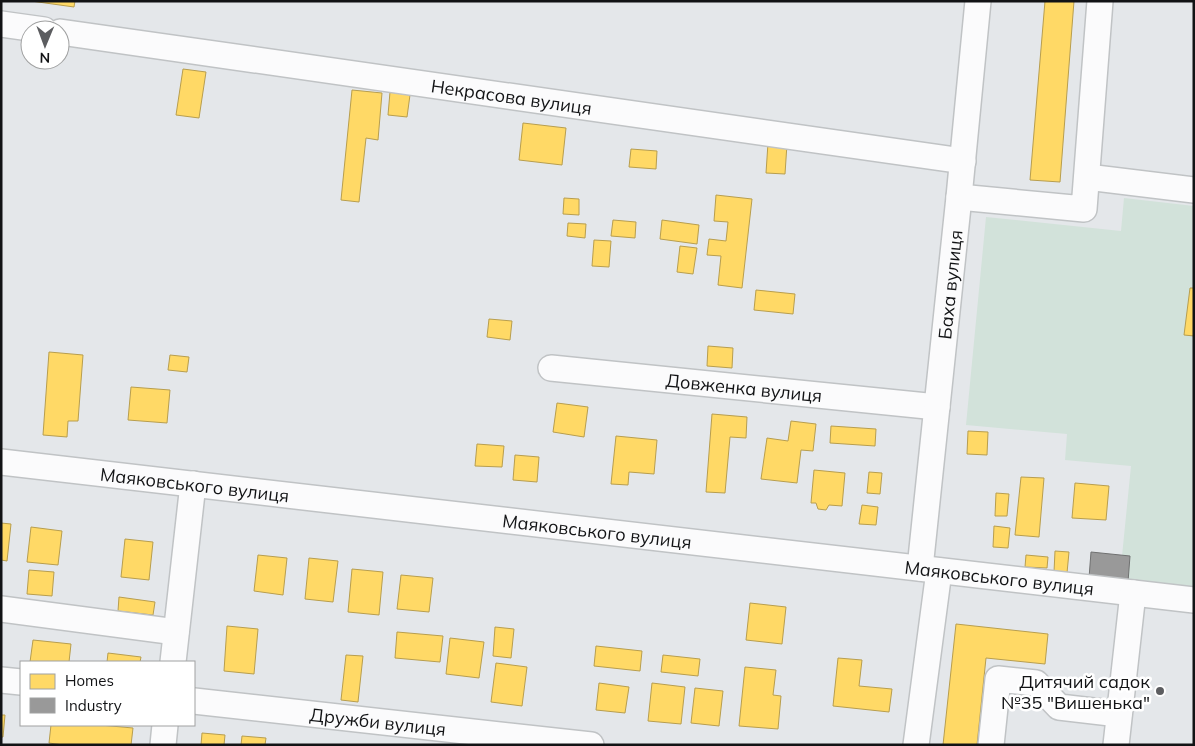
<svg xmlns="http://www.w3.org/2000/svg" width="1195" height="746" font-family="Mulish,sans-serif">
<rect width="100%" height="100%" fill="#e4e7ea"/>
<!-- green -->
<polygon fill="#d2e2da" points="1124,198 1194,206 1194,589 1128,582 1130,557 1122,556 1131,466 1065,460 1067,434 966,425 986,217 1121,231"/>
<!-- homes -->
<g fill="#ffd966" stroke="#b89e4e">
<polygon points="31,1 75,1 74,7"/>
<polygon points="1045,1 1074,1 1060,182 1030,180"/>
<polygon points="183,69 206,72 199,118 176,115"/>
<polygon points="352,90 382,93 378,140 366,138 359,202 341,200"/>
<polygon points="390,92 410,95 407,117 388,115"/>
<polygon points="523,123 566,128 562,165 519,160"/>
<polygon points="768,143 787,144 785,174 766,173"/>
<polygon points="631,149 657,151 656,169 629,167"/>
<polygon points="716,195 752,199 742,288 718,285 721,256 707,255 709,239 726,241 728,222 714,221"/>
<polygon points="564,198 579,199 579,215 563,214"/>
<polygon points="613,220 636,222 635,238 611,236"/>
<polygon points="662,220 699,225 697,244 660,239"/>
<polygon points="568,223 586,224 585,238 567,236"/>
<polygon points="594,240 611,241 609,267 592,266"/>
<polygon points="680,246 697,248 693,274 677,272"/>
<polygon points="1190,288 1194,288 1194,336 1184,335"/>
<polygon points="756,290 795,294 793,314 754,310"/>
<polygon points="489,319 512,321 510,340 487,337"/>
<polygon points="708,346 733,348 732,368 707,366"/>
<polygon points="49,352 83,355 78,421 68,421 67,437 43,435"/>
<polygon points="170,355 189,357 187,372 168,370"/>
<polygon points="131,387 170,390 167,423 128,420"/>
<polygon points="557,403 588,407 584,437 553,432"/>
<polygon points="712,414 747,417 746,438 730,437 725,493 706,492"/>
<polygon points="791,421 816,424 813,451 801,450 797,483 761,479 767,438 788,441"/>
<polygon points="831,426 876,429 875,446 830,443"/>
<polygon points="968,431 988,432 987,455 967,454"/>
<polygon points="616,436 657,440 654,474 629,472 628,485 611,484"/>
<polygon points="477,444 504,446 502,467 475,466"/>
<polygon points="515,455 539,457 537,482 513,480"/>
<polygon points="814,470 845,473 842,506 829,505 826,510 818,509 816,503 811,503"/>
<polygon points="869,472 882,473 880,494 867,493"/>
<polygon points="1021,477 1044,478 1039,537 1015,535"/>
<polygon points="1075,483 1109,486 1106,520 1072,518"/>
<polygon points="996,493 1009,494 1007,516 995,516"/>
<polygon points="862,505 878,507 876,525 859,524"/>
<polygon points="1,523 11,524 7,561 1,560"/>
<polygon points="994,526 1010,528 1008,548 993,547"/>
<polygon points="31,527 62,531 58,565 27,562"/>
<polygon points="125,539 153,542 149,580 121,577"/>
<polygon points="1055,551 1069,552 1067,573 1054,572"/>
<polygon points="258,555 287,558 283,595 254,591"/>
<polygon points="1026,555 1048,557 1047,568 1025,567"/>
<polygon points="309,558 338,561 333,602 305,599"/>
<polygon points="352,569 383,572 379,615 348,612"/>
<polygon points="29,570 54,572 52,596 27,594"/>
<polygon points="401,575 433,578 429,612 397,609"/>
<polygon points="119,597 155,602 153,615 118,611"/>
<polygon points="750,603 786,607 782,644 746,640"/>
<polygon points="956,624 1048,634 1045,664 986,658 977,745 943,745"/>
<polygon points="227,626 258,629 254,674 224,671"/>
<polygon points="495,627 514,629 511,658 493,656"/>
<polygon points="397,632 443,636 440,662 395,658"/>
<polygon points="450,638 484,642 479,678 446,674"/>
<polygon points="33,640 71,644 69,662 30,662"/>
<polygon points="596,646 642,651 640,671 594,666"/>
<polygon points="108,653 141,657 140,662 107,662"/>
<polygon points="346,655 363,656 358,702 341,700"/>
<polygon points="663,655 700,659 698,676 661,672"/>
<polygon points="838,658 862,660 859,686 892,689 889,712 833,706"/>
<polygon points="496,663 527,667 522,706 491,702"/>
<polygon points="745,667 776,670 773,695 781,696 778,729 739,726"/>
<polygon points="599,683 629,687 625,713 596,710"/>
<polygon points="652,683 685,687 681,724 648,721"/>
<polygon points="695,688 723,691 719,726 691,723"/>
<polygon points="1,715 5,715 3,737 1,737"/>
<polygon points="51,725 100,725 133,728 131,745 63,745 49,743"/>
<polygon points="202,733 225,735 224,745 201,745"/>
<polygon points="242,736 266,738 265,745 241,745"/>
</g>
<!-- industry -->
<polygon fill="#999" stroke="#707171" points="1091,552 1130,556 1128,582 1089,578"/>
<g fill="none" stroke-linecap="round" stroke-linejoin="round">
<defs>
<g id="minor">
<polyline points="1,24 44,30"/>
<path id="s1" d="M60,32L963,161"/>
<polyline points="1087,177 1194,190"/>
<polyline points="959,197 1084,209 1100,1"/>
<path id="s2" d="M551,368L937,407"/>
<path id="s3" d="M1,462L1194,600"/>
<path id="s4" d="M920,568L959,197L978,1"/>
<polyline points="1,609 176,632"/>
<polyline points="173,662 193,484"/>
<polyline points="1,680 21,682"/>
<path id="s5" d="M194,701L591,745"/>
<polyline points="163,745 165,725"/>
<polyline points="916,745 939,571"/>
<polyline points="991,745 998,679 1036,683 1059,707 1119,714"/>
<polyline points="1116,745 1133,593"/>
</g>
</defs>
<!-- minor casing -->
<use href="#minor" stroke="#c0c3c5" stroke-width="28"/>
<!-- minor -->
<use href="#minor" stroke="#fbfbfc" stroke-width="25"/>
</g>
<!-- markers -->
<circle fill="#5c5d60" stroke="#fff" stroke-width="2" cx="1160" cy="691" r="5"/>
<g text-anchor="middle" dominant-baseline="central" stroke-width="5" stroke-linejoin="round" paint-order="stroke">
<!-- street labels -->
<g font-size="18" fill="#121315" stroke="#fff">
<text stroke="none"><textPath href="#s1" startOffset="456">Некрасова вулиця</textPath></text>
<text stroke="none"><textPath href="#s4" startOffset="285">Баха вулиця</textPath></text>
<text stroke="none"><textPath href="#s2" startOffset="194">Довженка вулиця</textPath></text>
<text stroke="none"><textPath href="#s3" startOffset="195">Маяковського вулиця</textPath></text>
<text stroke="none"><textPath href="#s3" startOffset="600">Маяковського вулиця</textPath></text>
<text stroke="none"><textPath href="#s3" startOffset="1005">Маяковського вулиця</textPath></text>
<text stroke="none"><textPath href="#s5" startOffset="185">Дружби вулиця</textPath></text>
</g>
<!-- poi labels -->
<g font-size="18" fill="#121315" stroke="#fff" text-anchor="end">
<text x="1150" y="681">Дитячий садок<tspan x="1150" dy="21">№35 "Вишенька"</tspan></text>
</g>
</g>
<!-- border -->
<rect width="1195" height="746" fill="none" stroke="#121315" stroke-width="5"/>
<!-- legend -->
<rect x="20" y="661" width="175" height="65" fill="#ffffff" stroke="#a0a1a1"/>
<rect x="30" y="674" width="25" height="15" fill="#ffd966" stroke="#a0a1a1"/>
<text x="65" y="686" font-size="15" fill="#121315">Homes</text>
<rect x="30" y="698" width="25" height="15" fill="#999999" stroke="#a0a1a1"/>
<text x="65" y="711" font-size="15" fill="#121315">Industry</text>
<!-- north arrow -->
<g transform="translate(45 45) rotate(181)"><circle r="24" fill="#ffffff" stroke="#a0a1a1"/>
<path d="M0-4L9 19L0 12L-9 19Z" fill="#5c5d60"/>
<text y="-8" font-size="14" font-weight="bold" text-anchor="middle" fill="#121315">N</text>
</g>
</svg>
